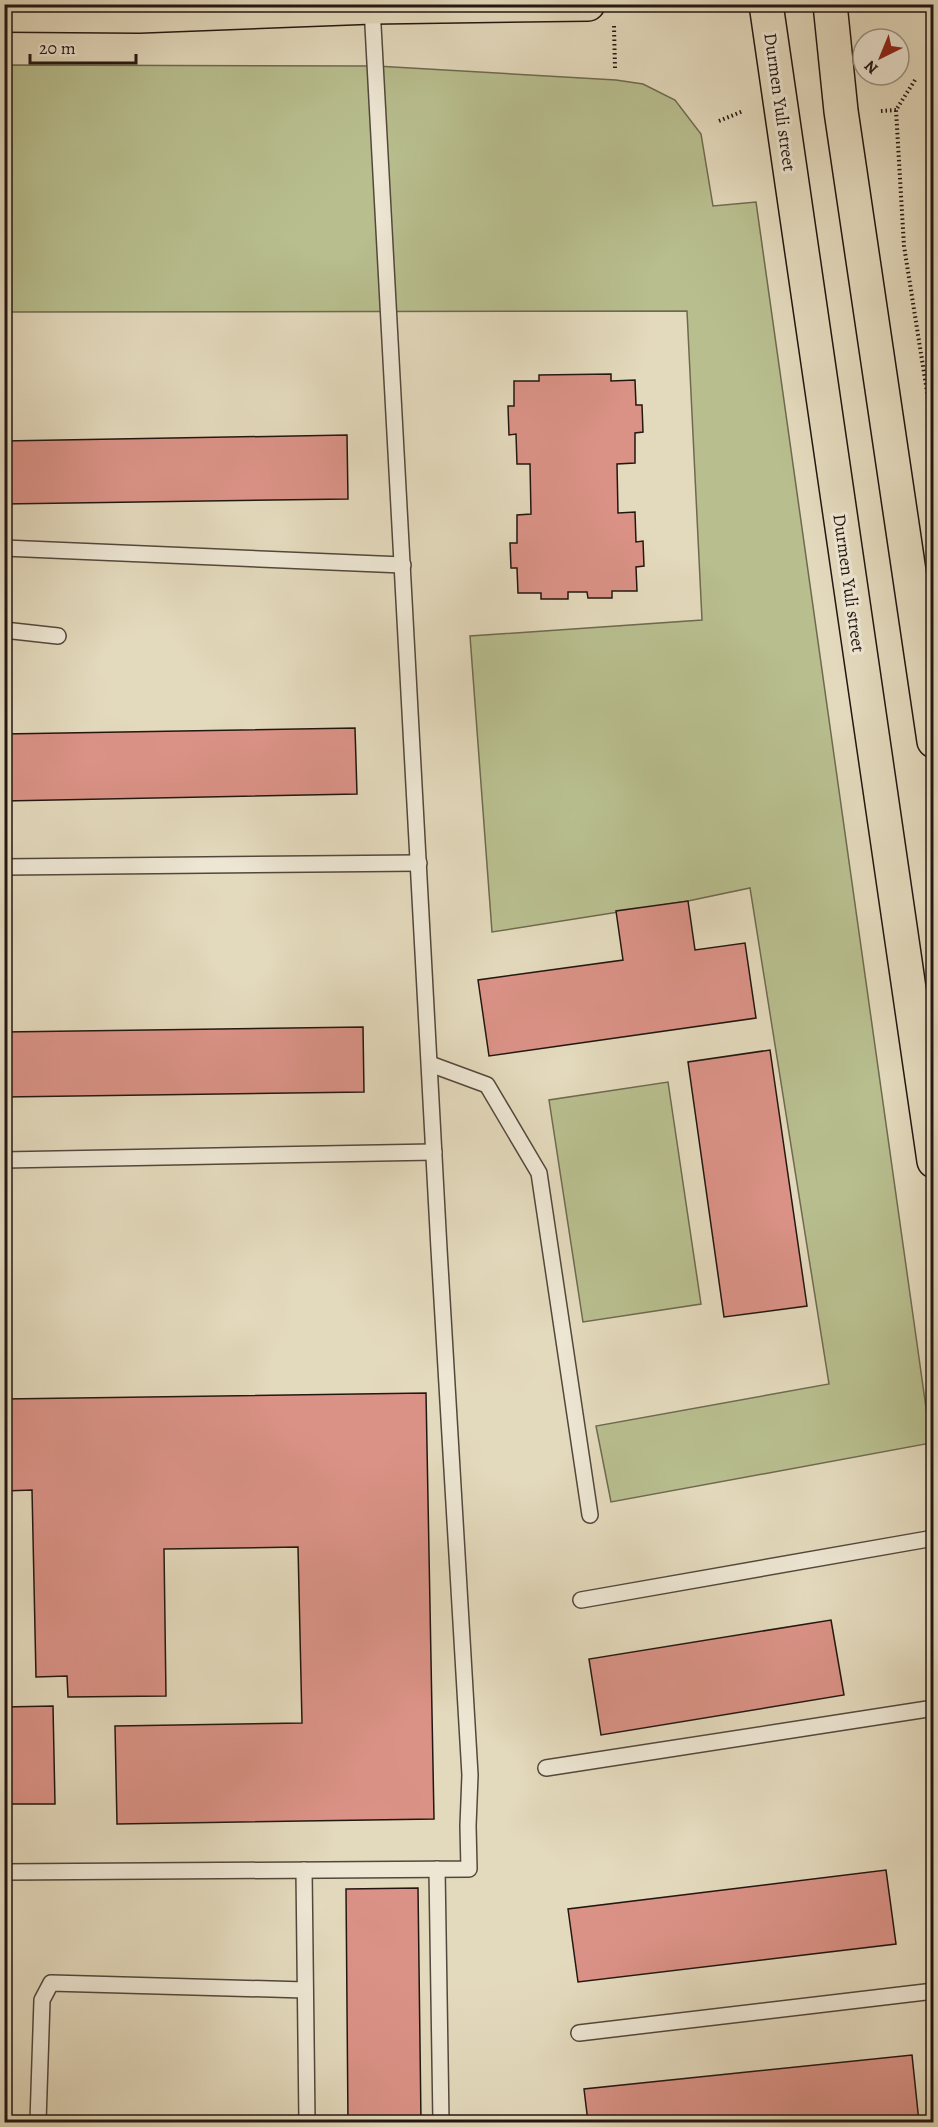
<svg xmlns="http://www.w3.org/2000/svg" width="938" height="2127" font-family="Alegreya,serif">
<rect width="100%" height="100%" fill="#e3d9bc"/>
<filter id="stains"><feTurbulence type="fractalNoise" baseFrequency=".00333" numOctaves="4"/><feColorMatrix values="0 0 0 0 .2 0 0 0 0 .09 0 0 0 0 .02 0 0 0 .5 -.17"/></filter>
<radialGradient id="worn" r=".72"><stop offset=".6" stop-color="#630" stop-opacity="0"/><stop offset="1" stop-color="#630" stop-opacity=".3"/></radialGradient>
<!-- green -->
<g fill="#b8be8e" stroke="#6e6a50" stroke-width="1.5">
<polygon points="5,65 376,66 616,80 643,84 675,100 701,134 713,206 756,202 931,1443 611,1502 596,1426 829,1384 750,888 688,901 492,932 470,636 702,620 687,311 5,312"/>
<polygon points="668,1082 701,1304 583,1322 549,1100"/>
</g>
<!-- building -->
<g fill="#da9286" stroke="#231711" stroke-width="1.5">
<polygon points="611,374 611,381 635,380 636,405 642,405 643,432 635,433 635,463 617,464 618,513 635,512 636,542 643,541 644,566 636,567 637,591 612,591 612,598 588,598 587,592 568,592 568,599 541,599 541,593 518,593 517,568 511,568 510,543 517,543 517,515 531,514 530,464 517,464 516,434 509,435 508,406 514,406 514,381 539,381 539,375"/>
<polygon points="347,435 348,499 4,504 4,441"/>
<polygon points="355,728 357,794 4,801 4,734"/>
<polygon points="688,901 695,950 745,943 756,1018 489,1056 478,980 623,960 616,911"/>
<polygon points="363,1027 364,1092 4,1097 4,1032"/>
<polygon points="770,1050 807,1306 724,1317 688,1062"/>
<polygon points="426,1393 434,1819 117,1824 115,1726 302,1723 298,1547 164,1549 166,1696 68,1697 67,1676 36,1677 32,1490 4,1491 4,1399"/>
<polygon points="831,1620 844,1695 601,1735 589,1659"/>
<polygon points="53,1706 55,1804 4,1804 4,1707"/>
<polygon points="886,1870 896,1944 578,1982 568,1909"/>
<polygon points="418,1888 421,2122 348,2122 346,1889"/>
<polygon points="912,2055 919,2122 588,2122 584,2089"/>
</g>
<g fill="none" stroke-linecap="round" stroke-linejoin="round">
<defs>
<g id="lane">
<polyline points="4,548 403,565"/>
<polyline points="4,630 58,636"/>
<polyline points="4,867 419,863"/>
<polyline points="430,1064 487,1085 539,1173 590,1515"/>
<polyline points="4,1160 434,1152"/>
<polyline points="581,1600 934,1538"/>
<polyline points="546,1768 934,1708"/>
<polyline points="437,1869 441,2122"/>
<polyline points="304,1870 307,2122"/>
<polyline points="4,1872 469,1869 468,1826 470,1775 439,1249 372,7"/>
<polyline points="579,2033 934,1991"/>
<polyline points="38,2122 42,2000 51,1983 305,1990"/>
</g>
<g id="primary">
<polyline points="766,4 934,1161"/>
<polyline points="830,4 841,111 934,741"/>
</g>
<polyline id="highway" points="4,15 139,16 372,7 588,4"/>
</defs>
<!-- lane casing -->
<use href="#lane" stroke="#53483c" stroke-width="18"/>
<!-- primary casing -->
<use href="#primary" stroke="#231711" stroke-width="36"/>
<!-- highway casing -->
<use href="#highway" stroke="#231711" stroke-width="36"/>
<!-- path -->
<g stroke="#231711" stroke-width="4" stroke-dasharray="1.5 3" stroke-linecap="butt">
<polyline points="614,26 615,68"/>
<polyline points="915,80 896,110 904,246 934,436"/>
<polyline points="881,111 896,110"/>
<polyline points="719,121 743,111"/>
</g>
<!-- lane -->
<use href="#lane" stroke="#ede6d3" stroke-width="15"/>
<!-- primary -->
<use href="#primary" stroke="#e3d9bc" stroke-width="33"/>
<!-- highway -->
<use href="#highway" stroke="#e3d9bc" stroke-width="33"/>
</g>
<g text-anchor="middle" dominant-baseline="central" stroke-width="6" stroke-linejoin="round" paint-order="stroke">
<!-- street labels -->
<g font-size="18" fill="#231711" stroke="#ede6d3">
<text transform="translate(780 102) rotate(82)">Durmen Yuli street</text>
<text transform="translate(849 583) rotate(82)">Durmen Yuli street</text>
</g>
</g>
<!-- margin -->
<rect width="938" height="2127" fill="none" stroke="#e3d9bc" stroke-width="24"/>
<rect x="6" y="6" width="926" height="2115" fill="none" stroke="#231711" stroke-width="3"/>
<rect x="12" y="12" width="914" height="2103" fill="none" stroke="#231711" stroke-width="1.5"/>
<!-- north arrow -->
<g transform="translate(881 57) rotate(223)"><circle r="28" fill="#ede6d3" stroke="#9c9385" stroke-width="1.5"/>
<path d="M0-4.5L10 22L0 15L-10 22Z" fill="#8f2418"/>
<text y="-9" font-size="16" font-weight="bold" text-anchor="middle" fill="#231711">N</text>
</g>
<!-- scale -->
<path d="M30 54v9h106v-9" fill="none" stroke="#231711" stroke-width="3"/>
<text x="39" y="54" font-size="18" fill="#231711" stroke="#ede6d3" stroke-width="4.5" paint-order="stroke">20 m</text>
<rect width="100%" height="100%" filter="url(#stains)"/>
<rect width="100%" height="100%" fill="url(#worn)"/>
</svg>
